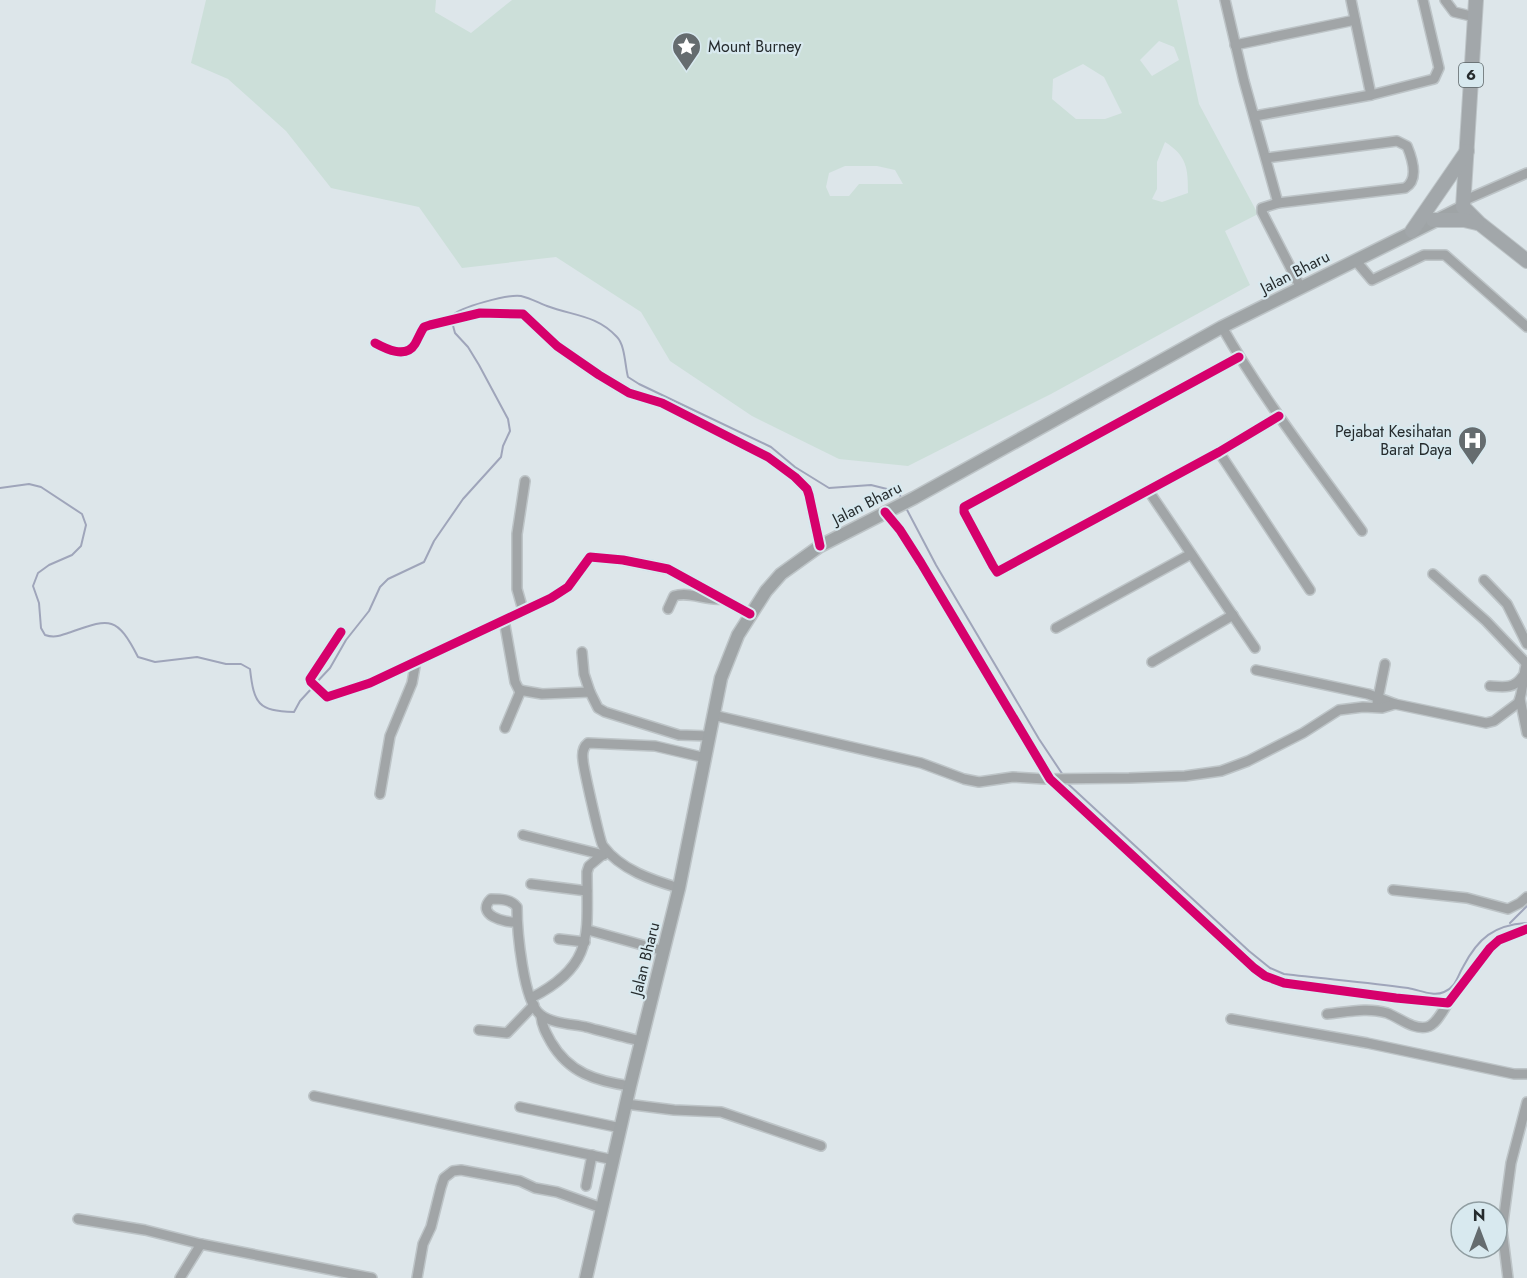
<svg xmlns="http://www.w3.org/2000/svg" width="1527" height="1278" font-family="Jost,sans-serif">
<rect width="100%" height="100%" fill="#dde6ea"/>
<!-- green -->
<path fill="#ccdfd9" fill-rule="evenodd" d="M206,0H436L435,12L471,33L512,0H1177L1199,104L1258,214L1225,231L1250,285L1051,394L908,466L839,459L752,416L670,361L641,312L556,257L462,268L419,207L331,188L286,131L228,79L191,63ZM1159,41L1174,47L1179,60L1152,76L1140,60ZM1083,64L1104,77L1122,113L1105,119H1076L1052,99L1053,79ZM1165,142C1187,156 1188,168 1188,193L1162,202L1152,199L1157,189V162ZM845,166H877L895,170L903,184H859L849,196H830L826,187L829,173Z"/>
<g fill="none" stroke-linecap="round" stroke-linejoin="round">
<!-- stream -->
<g stroke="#9fa5ba" stroke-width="2">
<path d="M452,316C459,307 509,294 521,296C530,298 539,303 547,306C574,316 597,315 617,337C625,345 625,366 628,377L639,384L771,447L795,467L829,488L871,485L891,490L900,495L901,498"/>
<path d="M0,488L29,484L41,487L82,514L86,525L81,546L72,555L49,565L38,573L33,586L39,603L41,628L45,635C54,638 59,636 68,633C109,619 116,614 138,657L155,662L197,657L226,664H241L250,669C254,704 258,711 294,712L300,701L312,688"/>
<polyline points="905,506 936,565 1039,739 1063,775"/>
<polyline points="315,684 330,668 346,640 369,611 380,587 388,579 424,562 434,541 463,499 501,457 503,446 510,431 508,419 479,365 468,347 455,333 452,322"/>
<path d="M1067,783L1249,951L1270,968L1284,974C1325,979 1367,982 1408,988C1420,990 1433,997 1444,992C1456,987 1457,977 1463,967C1478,938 1494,925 1527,923"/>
<polyline points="1510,923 1527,906"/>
</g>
<defs>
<g id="street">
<polyline points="1225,0 1244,81 1278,203"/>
<polyline points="1351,0 1371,95"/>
<polyline points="1445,0 1454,12 1475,17"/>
<polyline points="1235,45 1355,20"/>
<polyline points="1255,116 1371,95 1434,79 1439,68 1423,0"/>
<path d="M1266,158L1397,141L1407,146C1412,158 1419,180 1405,188L1278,203L1262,208V212L1301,288"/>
<polyline points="1463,201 1527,173"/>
<polyline points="1355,260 1372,280 1424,255 1445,255 1527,327"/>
<path d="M1222,327C1263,399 1314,464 1362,531"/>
<path d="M375,343C386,349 406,359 415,344C418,339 420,333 424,327L430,325L480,313L523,314L557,346L599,375L629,393L662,403L768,457L795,477L807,489L809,495L820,546"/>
<polyline points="1239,357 964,507 964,512 993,566 997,572 1219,452 1279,416"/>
<polyline points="1219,452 1310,590"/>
<polyline points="1148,490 1255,648"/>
<polyline points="885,512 900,530 921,563 1050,779 1254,968 1265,976 1284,983 1396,998 1448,1003 1490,948 1499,940 1527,929"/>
<polyline points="1433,574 1486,621 1526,663"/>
<polyline points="1484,580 1507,604 1527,644"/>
<path d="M668,609L674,596C690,591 705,601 721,599"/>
<polyline points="523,610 517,589 517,534 525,481"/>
<polyline points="504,620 515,682 519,690 542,694 590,692 598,708 605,712 679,735 709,736"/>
<polyline points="1056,628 1191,554"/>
<polyline points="341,632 310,679 311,682 327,697 370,683 551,598 568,587 590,557 623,560 668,569 750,614"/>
<polyline points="582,652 584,674 590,692"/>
<polyline points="1152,662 1233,615"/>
<path d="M1256,670L1368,694L1395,704L1486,723L1494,721L1518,703C1524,692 1522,675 1527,662"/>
<path d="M1490,686C1503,687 1514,689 1522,677"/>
<polyline points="1520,699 1527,733"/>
<polyline points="1377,703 1385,664"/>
<polyline points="713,715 921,763 964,779 979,782 1013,777 1045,779 1129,778 1185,776 1221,771 1248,761 1303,733 1339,710 1363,707 1382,708 1395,704"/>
<polyline points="505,728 521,690"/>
<polyline points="380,794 390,736 412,683 416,661"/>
<polyline points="523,835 604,855"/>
<polyline points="531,884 587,891"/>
<path d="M679,888C652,880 621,870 603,846C600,842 583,766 583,760C582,753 583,747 588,743L655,746L706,758"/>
<polyline points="1393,890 1467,898 1508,909 1520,903 1527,897"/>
<path d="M517,922C505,923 475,915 491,899C500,899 511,899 517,907C517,929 523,1003 541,1015C553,1024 573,1024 586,1027C605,1032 623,1037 641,1041"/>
<polyline points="588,930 664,951"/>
<polyline points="559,939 585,942"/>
<path d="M531,998C595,965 587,935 587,872L589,866L601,856"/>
<path d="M1327,1014C1347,1012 1368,1007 1387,1013C1400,1018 1413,1030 1427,1027C1436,1025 1443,1010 1448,1003"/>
<path d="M541,1016C542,1026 546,1033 551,1042C569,1073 596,1081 630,1086"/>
<polyline points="1231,1019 1367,1043 1514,1074 1527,1074"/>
<polyline points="479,1030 507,1033 534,1005"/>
<polyline points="314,1096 614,1160"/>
<polyline points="626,1104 674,1110 721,1112 821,1146"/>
<polyline points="520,1107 621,1128"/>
<polyline points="586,1186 592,1155"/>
<polyline points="78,1219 145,1230 201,1244 372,1278"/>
<polyline points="180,1278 201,1244"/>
<polyline points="417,1278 423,1244 431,1227 441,1187 444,1178 453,1171 461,1170 520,1181 535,1188 557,1192 602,1208"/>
<polyline points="1508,1278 1502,1230 1511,1163 1527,1102"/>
</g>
<polyline id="secondary" points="586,1278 630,1086 679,888 721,678 738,635 766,591 781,574 820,546 914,498 1222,327 1463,207"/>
<g id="primary">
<polyline points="1476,0 1463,207 1479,223 1527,261"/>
<polyline points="1433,220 1464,220 1477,223"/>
<polyline points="1412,231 1467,151"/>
</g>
</defs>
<!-- street casing -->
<use href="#street" stroke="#bdc4c7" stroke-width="12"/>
<!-- secondary casing -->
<use href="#secondary" stroke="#bdc4c7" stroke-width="15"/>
<!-- primary casing -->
<use href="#primary" stroke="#bdc4c7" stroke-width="16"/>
<!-- street -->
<use href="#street" stroke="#a1a5a7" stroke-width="9"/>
<!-- secondary -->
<use href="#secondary" stroke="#9fa4a6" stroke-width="12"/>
<!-- primary -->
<use href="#primary" stroke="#a2a7aa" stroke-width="14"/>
<defs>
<g id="cycleway">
<path d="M375,343C386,349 406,359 415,344C418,339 420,333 424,327L430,325L480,313L523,314L557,346L599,375L629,393L662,403L768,457L795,477L807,489L809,495L820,546"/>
<polyline points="1239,357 964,507 964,512 993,566 997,572 1219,452 1279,416"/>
<polyline points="885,512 900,530 921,563 1050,779 1254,968 1265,976 1284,983 1396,998 1448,1003 1490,948 1499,940 1527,929"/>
<polyline points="341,632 310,679 311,682 327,697 370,683 551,598 568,587 590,557 623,560 668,569 750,614"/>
</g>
</defs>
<!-- cycleway casing -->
<use href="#cycleway" stroke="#d8e9ef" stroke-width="13"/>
<!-- cycleway -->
<use href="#cycleway" stroke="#d6006c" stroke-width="9"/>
</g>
<!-- icons -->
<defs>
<symbol id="sight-pin" viewBox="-11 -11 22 30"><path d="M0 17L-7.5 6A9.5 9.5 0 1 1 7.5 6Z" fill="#656c6f" stroke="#d8e9ef"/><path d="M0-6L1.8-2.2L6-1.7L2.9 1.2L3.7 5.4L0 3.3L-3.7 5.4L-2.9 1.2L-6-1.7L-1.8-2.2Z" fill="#fff"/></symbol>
<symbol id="hospital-pin" viewBox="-11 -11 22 30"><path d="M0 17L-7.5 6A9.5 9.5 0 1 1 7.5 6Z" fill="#656c6f" stroke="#d8e9ef"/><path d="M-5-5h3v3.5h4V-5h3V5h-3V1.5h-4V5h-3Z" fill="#fff"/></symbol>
</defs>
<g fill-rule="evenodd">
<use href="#sight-pin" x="670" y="30" width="33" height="45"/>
<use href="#hospital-pin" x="1456" y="424" width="33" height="45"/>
</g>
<g text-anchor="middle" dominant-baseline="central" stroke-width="4.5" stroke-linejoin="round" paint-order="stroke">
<!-- shield labels -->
<rect fill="#d8e9ef" stroke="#5b6467" stroke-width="1.5" x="1459" y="63" width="24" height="24" rx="4.5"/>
<g font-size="15" font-weight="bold" fill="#252b2d">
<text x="1471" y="75">6</text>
</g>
<!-- poi labels -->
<g font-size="16" fill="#252b2d" stroke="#d8e9ef" text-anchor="start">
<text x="708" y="46">Mount Burney</text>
<text x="1452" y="431" text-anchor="end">Pejabat Kesihatan<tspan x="1452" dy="18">Barat Daya</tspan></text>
</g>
<!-- street labels -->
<g font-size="16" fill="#252b2d" stroke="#d8e9ef">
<text transform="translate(1295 272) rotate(-27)">Jalan Bharu</text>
<text transform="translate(867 503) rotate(-27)">Jalan Bharu</text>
<text transform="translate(645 959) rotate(-76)">Jalan Bharu</text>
</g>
</g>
<!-- north arrow -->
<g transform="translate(1479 1230)"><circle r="28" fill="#d8e9ef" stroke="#909da1" stroke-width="1.5"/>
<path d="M0-4.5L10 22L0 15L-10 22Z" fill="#656c6f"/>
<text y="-9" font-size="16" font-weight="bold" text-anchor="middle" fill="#252b2d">N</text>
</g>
</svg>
